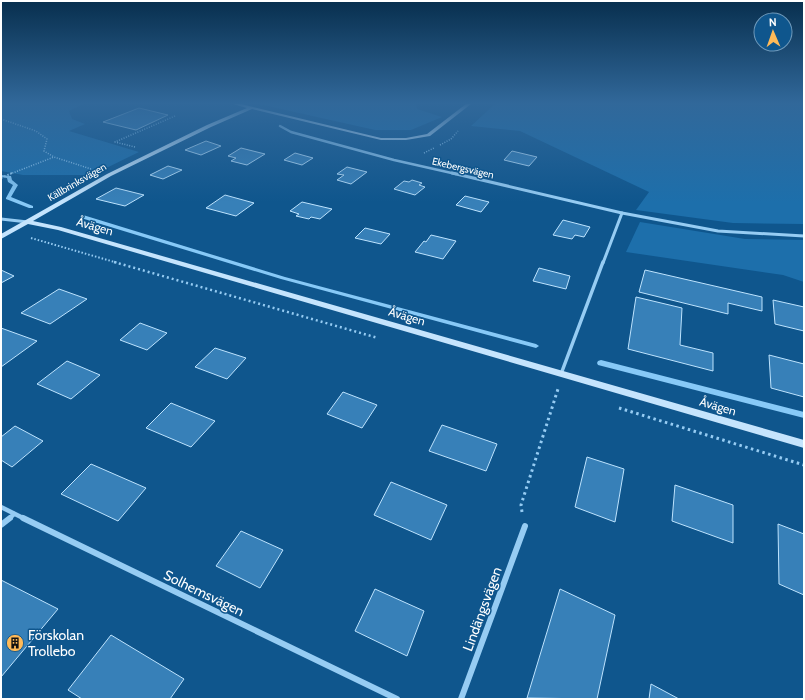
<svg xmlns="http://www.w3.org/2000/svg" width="805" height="700" font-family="Cabin,sans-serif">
<rect width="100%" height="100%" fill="#0f568d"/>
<!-- green -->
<g fill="#1d6fab">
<polygon points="1,104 83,104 69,111 72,119 85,124 69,131 139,152 92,175 23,175 1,171"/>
<polygon points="259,104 416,104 417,109 442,117 411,130 375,130"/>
<polygon points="495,104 804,104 804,224 733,223 636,210 649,192 520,131 471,126"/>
<polygon points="640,222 745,239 804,240 804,282 783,275 626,252"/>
</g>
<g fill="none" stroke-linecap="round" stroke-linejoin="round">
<!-- stream -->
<g fill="#87c9f7" fill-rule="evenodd">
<polygon points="1,175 11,176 12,180 18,185 11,197 33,206 33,208 29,208 6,199 6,198 13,185 8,182 7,178 1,177"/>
<polygon points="83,215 285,277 536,344 539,346 536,348 281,279 81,218 81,216"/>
<polygon points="601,360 804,412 804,418 598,365 597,363 598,361"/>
</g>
</g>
<!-- building -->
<g fill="#3780b8" stroke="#bde3fe">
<polygon points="139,108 168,115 136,130 103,122"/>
<polygon points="206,141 221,146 201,155 185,150"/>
<polygon points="241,148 265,154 247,165 231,161 236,158 228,156"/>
<polygon points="512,151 537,157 529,166 504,160"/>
<polygon points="295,153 313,158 302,165 284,160"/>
<polygon points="168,166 182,170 163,179 150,175"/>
<polygon points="347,167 367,172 351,184 337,180 344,175 337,174"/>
<polygon points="412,180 422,183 419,185 425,187 415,195 394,189 404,181 409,182"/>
<polygon points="116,188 144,195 125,206 96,199"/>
<polygon points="225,195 254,203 236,216 206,208"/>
<polygon points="465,196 489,202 481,212 456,205"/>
<polygon points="302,202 332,209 320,219 311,217 309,219 296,216 299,214 290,211"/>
<polygon points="563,220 590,227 584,237 575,235 572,239 553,235"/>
<polygon points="365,228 390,234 381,244 355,238"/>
<polygon points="431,235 456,241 443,259 415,252 424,241 426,242"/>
<polygon points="539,268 570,276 566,289 533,281"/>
<polygon points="1,270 14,276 1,283"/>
<polygon points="645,270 762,297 762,311 728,303 728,314 639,292"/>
<polygon points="59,289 87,299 50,324 21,313"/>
<polygon points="636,297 682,308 680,345 713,353 713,371 628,349"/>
<polygon points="773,300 804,307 804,331 775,324"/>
<polygon points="140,323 167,333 147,350 120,340"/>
<polygon points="1,328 37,341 1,367"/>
<polygon points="215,348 246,358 227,379 195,367"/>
<polygon points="769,355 804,364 804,397 771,388"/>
<polygon points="67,361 100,375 71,399 37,384"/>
<polygon points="343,392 377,405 362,428 327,414"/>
<polygon points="171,403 215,421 191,447 146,428"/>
<polygon points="442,425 497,444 486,471 429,451"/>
<polygon points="15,426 43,441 12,467 1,460 1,437"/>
<polygon points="587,457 624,469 615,522 575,507"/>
<polygon points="91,464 146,488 118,521 61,494"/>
<polygon points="391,482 447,505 431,540 374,515"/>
<polygon points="675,485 733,505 733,543 672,521"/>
<polygon points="778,524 804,534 804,595 779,584"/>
<polygon points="241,531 283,550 260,588 216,566"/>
<polygon points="1,580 58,609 1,677"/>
<polygon points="375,589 424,611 407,656 355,631"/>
<polygon points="560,589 615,615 597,699 527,698"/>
<polygon points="111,635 184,679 170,699 82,699 68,690"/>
<polygon points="651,684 679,699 649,699"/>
</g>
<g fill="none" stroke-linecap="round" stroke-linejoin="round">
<!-- path-far3 -->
<g stroke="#96ccf3" stroke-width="1.5" stroke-dasharray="1 1.5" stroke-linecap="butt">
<polyline points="1,119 36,131 47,139 44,151 54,157 91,169"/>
<polyline points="440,145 451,139 458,131"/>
<polyline points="135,147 115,142 175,116"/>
<polyline points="424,153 434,148"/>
<polyline points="10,174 54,157"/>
</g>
<!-- path-far2 -->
<g stroke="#96ccf3" stroke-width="2" stroke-dasharray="1.5 2" stroke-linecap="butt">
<polyline points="1,178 12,173"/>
<polyline points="31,238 118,263"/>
</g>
<!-- path-far1 -->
<polyline stroke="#96ccf3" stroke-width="2.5" stroke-dasharray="2 3" stroke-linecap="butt" points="114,262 378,338"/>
<!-- path -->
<g stroke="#96ccf3" stroke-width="3" stroke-dasharray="2.5 3.5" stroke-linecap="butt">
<polyline points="619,408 804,465"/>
<polyline points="522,512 521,505 558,389"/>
</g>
<!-- street-far4 -->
<polyline stroke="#96ccf3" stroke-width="2.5" points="280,126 291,132 394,160 456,174"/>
<!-- street-far3 -->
<g stroke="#96ccf3" stroke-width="3">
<polyline points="452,173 622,213 603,263"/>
<polyline points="622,213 718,231 804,236"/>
<polyline points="1,219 28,222"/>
</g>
<!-- street-far2 -->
<polyline stroke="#96ccf3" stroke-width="3.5" points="561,374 603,262"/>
<!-- street-far1 -->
<g stroke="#96ccf3" stroke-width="4.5">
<polyline points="1,507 25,519"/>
<polyline points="9,519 14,514"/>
</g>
<!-- street -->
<g stroke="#96ccf3" stroke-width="6">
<polyline points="23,518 397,699"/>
<polyline points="1,525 10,518"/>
<polyline points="461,699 525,526"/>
</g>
<!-- secondary -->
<polygon fill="#c5e4fd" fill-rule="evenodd" points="233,104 241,104 381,138 406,138 427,134 466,104 471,104 430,136 406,140 381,140 252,109 211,127 111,176 33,221 61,227 804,440 804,448 58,230 28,224 1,239 1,234 107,174 207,125 247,108"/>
</g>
<!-- sky -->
<linearGradient id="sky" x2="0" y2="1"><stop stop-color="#082f4e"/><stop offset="0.51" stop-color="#31689a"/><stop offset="1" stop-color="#31689a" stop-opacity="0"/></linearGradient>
<rect width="805" height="202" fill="url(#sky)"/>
<!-- icons -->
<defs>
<symbol id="building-disc" viewBox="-11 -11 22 22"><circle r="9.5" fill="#ffba58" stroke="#0f568d"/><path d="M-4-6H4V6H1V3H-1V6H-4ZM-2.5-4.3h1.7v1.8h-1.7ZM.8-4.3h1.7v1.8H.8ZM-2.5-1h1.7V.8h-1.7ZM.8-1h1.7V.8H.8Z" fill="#111"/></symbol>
</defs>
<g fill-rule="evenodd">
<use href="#building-disc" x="5" y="633" width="20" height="20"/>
</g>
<g text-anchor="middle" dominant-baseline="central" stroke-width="3" stroke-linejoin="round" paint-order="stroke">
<!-- far-street labels -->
<g font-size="10" fill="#fff" stroke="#0f568d">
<text transform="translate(463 168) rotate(13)">Ekebergsvägen</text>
<text transform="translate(77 182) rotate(-30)">Källbrinksvägen</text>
</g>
<!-- street labels -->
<g font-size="12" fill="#fff" stroke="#0f568d">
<text transform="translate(95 226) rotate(16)">Åvägen</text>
<text transform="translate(407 316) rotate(16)">Åvägen</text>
<text transform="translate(718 406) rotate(16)">Åvägen</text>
</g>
<!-- near-street labels -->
<g font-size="14" fill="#fff" stroke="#0f568d">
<text transform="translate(204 593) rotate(26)">Solhemsvägen</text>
<text transform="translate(482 609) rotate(-70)">Lindängsvägen</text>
</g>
<!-- near-poi labels -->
<g font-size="14" fill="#fff" stroke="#0f568d" text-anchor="start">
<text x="28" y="635">Förskolan<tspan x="28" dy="16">Trollebo</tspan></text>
</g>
</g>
<!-- border -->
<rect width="805" height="700" fill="none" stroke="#ffffff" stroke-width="4"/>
<!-- north arrow -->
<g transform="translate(773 32) rotate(358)"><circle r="19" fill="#0f568d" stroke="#6f9abb"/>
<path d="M0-3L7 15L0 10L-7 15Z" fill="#ffba58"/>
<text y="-6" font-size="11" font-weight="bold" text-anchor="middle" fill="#ffffff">N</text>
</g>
</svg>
